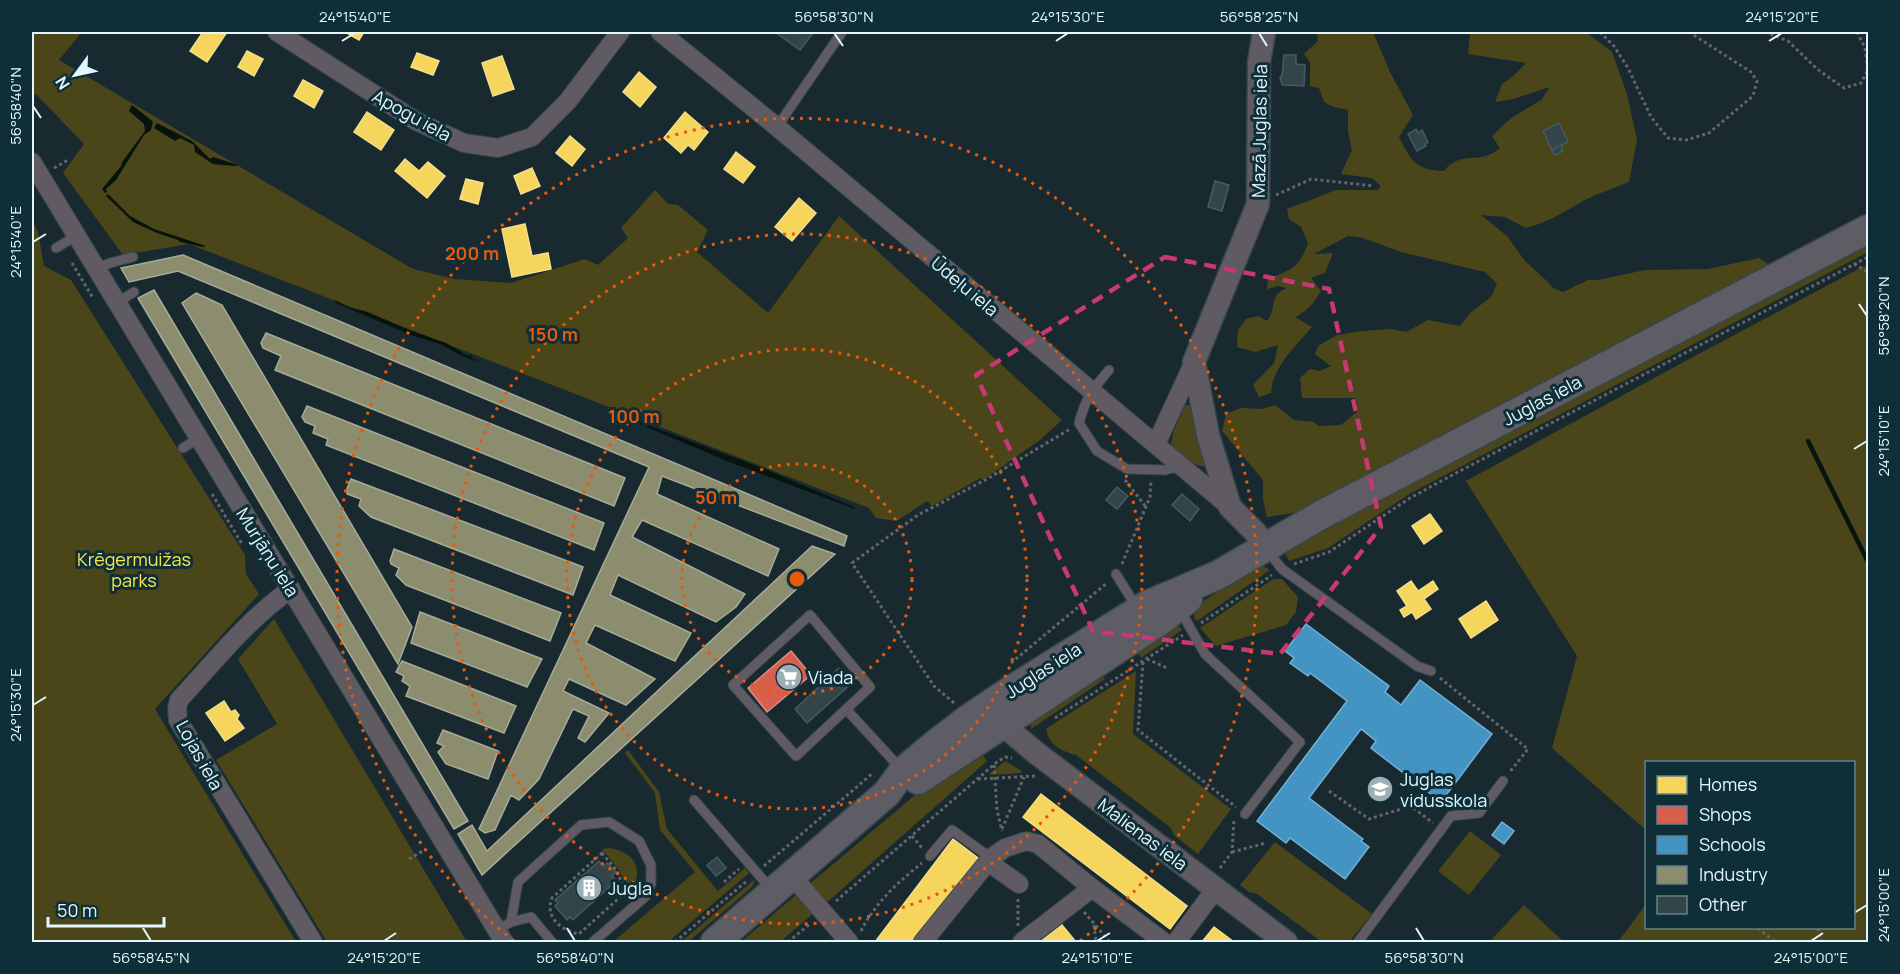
<svg xmlns="http://www.w3.org/2000/svg" width="1900" height="974" font-family="Manrope,sans-serif">
<rect width="100%" height="100%" fill="#182a2f"/>
<!-- green -->
<g fill="#4a4619">
<polygon points="32,32 82,32 59,60 413,269 455,279 511,283 585,259 598,265 628,238 621,228 655,190 668,204 678,205 708,230 697,252 768,313 839,216 1062,420 1040,440 983,480 980,478 932,506 927,501 897,521 876,518 869,508 189,244 123,255 63,173 84,144 36,94 32,97"/>
<path d="M1317,32H1373L1390,72L1413,115L1399,137C1411,161 1416,170 1444,171C1461,149 1480,166 1500,148L1492,136L1511,118L1541,100L1550,87L1513,99L1495,102L1502,84L1513,76L1526,63L1468,54L1470,34L1486,32H1576L1587,33L1612,52L1627,94L1637,140L1629,182C1614,188 1599,193 1585,200C1565,211 1549,222 1526,228L1505,217L1481,215L1507,236L1525,261L1549,283L1553,288L1563,292L1588,280H1598L1645,270L1708,269L1759,258L1774,268L1301,512L1267,517L1263,500V480L1222,431L1226,414L1241,408L1262,409L1275,405L1294,420L1314,422L1318,426L1341,425L1358,411L1356,398H1302L1300,378L1310,369L1320,371L1331,366L1315,354L1318,346L1337,335L1362,331L1391,329L1406,332L1428,320L1460,326L1470,313L1491,297L1497,284L1485,272L1401,252L1363,238L1348,236L1314,254L1333,253L1325,273L1311,278L1321,291C1314,303 1308,311 1295,317L1312,327C1295,347 1273,366 1271,393L1259,397L1253,385L1274,363L1278,345L1255,352L1237,347L1238,330L1246,319L1258,316L1267,321C1278,308 1267,296 1287,288L1278,286L1267,289L1268,279C1291,270 1299,268 1308,243L1301,227L1289,219L1287,209L1336,190H1378L1381,186L1372,178L1341,174L1352,150L1348,132V110L1334,107L1324,102L1319,88L1310,86V62L1304,54L1318,41Z"/>
<polygon points="32,220 38,232 44,266 71,280 245,555 246,574 259,594 155,709 296,942 32,942"/>
<polygon points="1868,241 1868,252 1411,493 1328,548 1289,561 1284,552 1289,546"/>
<polygon points="1868,264 1868,942 1618,942 1646,904 1646,928 1854,928 1854,762 1646,762 1646,830 1552,748 1577,656 1466,481 1691,358"/>
<path d="M1185,405H1190L1196,409L1206,460L1204,467C1191,464 1178,455 1171,444L1174,430Z"/>
<polygon points="1260,564 1270,570 1197,621 1194,617 1196,606"/>
<polygon points="1273,579 1282,579 1298,597 1296,612 1286,625 1216,646 1200,628"/>
<polygon points="274,619 467,942 327,942 216,760 277,724 238,659"/>
<polygon points="1173,623 1177,624 1182,630 1141,658 1138,653"/>
<path d="M1136,671L1133,734L1231,809L1198,854L1174,835L1171,828L1076,755C1063,752 1045,743 1047,728Z"/>
<polygon points="1102,676 1105,679 1031,729 1030,720"/>
<polygon points="978,749 987,761 824,905 806,887 915,795"/>
<polygon points="628,750 659,792 667,829 718,891 745,868 749,873 668,942 613,942 695,872 660,830 655,793 625,753"/>
<polygon points="1005,761 1022,771 1021,773 990,775 990,773"/>
<polygon points="1470,831 1501,855 1469,895 1438,871"/>
<polygon points="1275,842 1372,914 1349,942 1322,942 1257,894 1249,892 1240,885"/>
<path d="M611,848C635,854 643,867 633,890L621,875L620,871L602,849Z"/>
<polygon points="754,880 755,881 752,887 688,942 681,942"/>
<polygon points="797,894 814,913 780,942 741,942"/>
<polygon points="1524,905 1564,942 1497,942 1492,939"/>
</g>
<!-- water -->
<g fill="#06140d">
<polygon points="132,105 151,120 153,122 151,130 144,135 116,180 106,189 107,192 105,193 102,189 121,166 122,162 145,131 144,124 129,111"/>
<polygon points="157,123 192,141 210,159 213,157 238,165 235,166 213,164 195,152 194,145 180,138 175,141 154,128"/>
<polygon points="108,194 130,216 154,229 206,246 203,247 180,242 178,240 157,233 133,222 106,196"/>
<polygon points="335,300 350,308 365,311 412,331 446,343 468,356 470,354 473,359 477,360 475,361 462,356 440,344 411,335 336,303"/>
<polygon points="613,410 637,421 762,468 854,507 855,509 727,461 635,422 610,415"/>
</g>
<!-- homes -->
<g fill="#f6d55c" stroke="#f1df8c" stroke-width="1.5">
<polygon points="203,32 227,32 207,62 190,51"/>
<polygon points="345,32 364,32 359,40"/>
<polygon points="247,51 263,59 254,76 238,67"/>
<polygon points="417,53 439,61 433,75 411,67"/>
<polygon points="502,56 514,89 493,96 482,63"/>
<polygon points="639,72 656,87 640,107 623,92"/>
<polygon points="303,80 323,91 314,108 294,96"/>
<polygon points="367,112 394,130 381,150 354,132"/>
<polygon points="685,112 708,132 694,150 688,145 681,153 664,138"/>
<polygon points="570,136 585,149 572,166 556,153"/>
<polygon points="736,152 755,167 743,183 724,169"/>
<polygon points="405,159 419,171 428,162 445,176 427,198 395,171"/>
<polygon points="532,168 540,186 521,194 514,176"/>
<polygon points="466,179 483,183 478,204 460,199"/>
<polygon points="799,198 816,213 792,241 775,227"/>
<polygon points="525,224 532,256 548,253 551,269 512,277 502,229"/>
<polygon points="1430,514 1442,531 1424,544 1412,526"/>
<polygon points="1411,581 1418,591 1433,581 1438,589 1424,599 1431,609 1416,619 1412,612 1404,617 1400,610 1407,606 1397,591"/>
<polygon points="1486,601 1498,620 1471,638 1459,619"/>
<polygon points="224,701 231,712 235,710 239,715 237,719 244,728 225,741 206,713"/>
<polygon points="1041,794 1187,906 1170,929 1023,817"/>
<polygon points="953,839 978,858 915,942 875,942"/>
<polygon points="1062,925 1076,942 1040,942"/>
<polygon points="1214,927 1234,942 1202,942"/>
</g>
<!-- shops -->
<polygon fill="#d6604d" stroke="#da8d82" stroke-width="1.5" points="791,651 811,675 767,712 748,688"/>
<!-- schools -->
<g fill="#4393c3" stroke="#74b1d4" stroke-width="1.5">
<polygon points="1306,624 1389,686 1385,692 1401,705 1420,680 1492,734 1441,802 1371,748 1376,741 1361,729 1309,798 1363,839 1361,841 1369,847 1345,879 1290,838 1286,843 1257,821 1347,701 1310,673 1308,676 1290,663 1294,658 1285,651"/>
<polygon points="1502,822 1514,831 1504,844 1492,835"/>
</g>
<!-- industry -->
<g fill="#8c8c6e" stroke="#a7ac99" stroke-width="1.5">
<polygon points="183,255 847,536 844,546 662,476 657,494 779,549 768,576 642,520 632,537 745,594 736,607 716,622 618,575 610,595 691,633 675,661 595,625 586,643 655,679 626,705 569,679 563,691 609,713 585,742 578,738 589,716 573,709 539,779 519,800 511,795 495,830 485,833 479,829 649,467 178,271 129,282 121,268"/>
<polygon points="154,290 468,821 454,829 138,298"/>
<polygon points="196,293 222,305 412,627 398,664 182,303"/>
<polygon points="266,333 625,478 614,506 275,370 281,356 263,348 261,343"/>
<polygon points="307,406 604,523 594,550 326,445 328,439 313,433 315,426 305,422 302,417"/>
<polygon points="351,479 583,567 573,595 371,517 359,506 361,499 347,494 347,489"/>
<polygon points="812,546 835,554 482,875 458,834 472,825 487,851"/>
<polygon points="394,549 561,613 550,641 406,585 396,575 399,568 391,564 390,561"/>
<polygon points="420,612 542,659 527,687 411,643"/>
<polygon points="402,661 516,706 504,733 406,696 410,686 402,681 404,676 396,672"/>
<polygon points="443,730 498,751 488,779 446,764 438,752 444,746 437,743"/>
</g>
<g fill="none" stroke-linecap="round" stroke-linejoin="round">
<!-- stream -->
<polyline stroke="#06140d" stroke-width="4.5" points="1808,441 1868,562"/>
</g>
<!-- building -->
<g fill="#34454a" stroke="#415c64" stroke-width="1.5">
<polygon points="775,32 814,32 800,50"/>
<polygon points="1284,55 1296,55 1296,64 1305,65 1304,86 1282,85 1280,77 1282,76"/>
<polygon points="1559,123 1568,142 1552,150 1543,131"/>
<polygon points="1416,129 1418,133 1422,130 1428,142 1425,144 1426,146 1417,151 1408,134"/>
<polygon points="1561,145 1563,151 1555,155 1552,150"/>
<polygon points="1215,181 1229,185 1222,211 1208,207"/>
<polygon points="1117,487 1128,496 1117,509 1106,500"/>
<polygon points="1182,494 1199,509 1190,521 1172,505"/>
<polygon points="839,668 852,683 807,723 795,709"/>
<polygon points="717,857 726,868 716,876 707,865"/>
<polygon points="599,861 604,866 607,863 616,872 612,876 616,881 573,920 570,917 567,920 555,906 558,903 555,900"/>
</g>
<g fill="none" stroke-linecap="round" stroke-linejoin="round">
<defs>
<g id="service">
<polyline points="777,127 842,32"/>
<polyline points="56,248 76,236"/>
<polyline points="96,269 110,263 133,257"/>
<polyline points="117,303 134,292"/>
<path d="M1109,370C1092,390 1086,397 1079,423L1097,451L1127,469L1165,470L1181,466"/>
<polyline points="183,448 199,438"/>
<polyline points="1267,550 1282,569 1417,666 1431,671"/>
<polyline points="1116,574 1137,608"/>
<polyline points="1180,610 1205,654 1300,742 1245,814"/>
<polygon points="810,615 870,687 796,756 733,685"/>
<polyline points="846,709 901,769"/>
<polyline points="694,800 771,889"/>
<polyline points="930,856 952,830 991,858"/>
<polyline points="511,922 518,882 581,825 609,822 639,841 651,865 651,884 646,896 593,942"/>
<polyline points="506,925 511,922 531,917 552,942"/>
<polyline points="1358,942 1451,816 1479,813 1503,781"/>
</g>
<g id="minor">
<polyline points="277,32 416,121 464,143 498,148 532,137 568,101 620,32"/>
<polyline points="660,32 777,127 1230,507"/>
<polyline points="32,162 504,942"/>
<polyline points="1156,444 1194,362"/>
<path d="M291,589C248,619 215,661 179,700L177,708L178,720L313,942"/>
<polyline points="988,862 1019,884"/>
<polyline points="792,876 849,942"/>
<polyline points="923,942 991,858 1005,848 1026,841 1038,844 1092,888 1164,942"/>
<polyline points="1022,942 1092,888"/>
<polyline points="1176,942 1215,890"/>
</g>
<g id="tertiary">
<polyline points="1264,32 1259,62 1258,204 1194,362 1208,435 1230,507 1255,532 1265,547"/>
<polyline points="1002,724 1035,752 1286,942"/>
</g>
<g id="primary">
<polyline points="918,780 1160,621 1188,599"/>
<polyline points="715,942 887,793 903,771 938,742 968,719 1008,692 1147,605 1218,575 1321,515 1868,229"/>
</g>
</defs>
<!-- service casing -->
<use href="#service" stroke="#36464a" stroke-width="11"/>
<!-- minor casing -->
<use href="#minor" stroke="#36464a" stroke-width="20"/>
<!-- tertiary casing -->
<use href="#tertiary" stroke="#36464a" stroke-width="25"/>
<!-- primary casing -->
<use href="#primary" stroke="#36464a" stroke-width="31"/>
<!-- path -->
<g stroke="#63656b" stroke-width="3" stroke-dasharray="3 3" stroke-linecap="butt">
<polyline points="1600,32 1614,46 1628,68 1651,117 1668,138 1686,140 1709,133 1753,96 1757,81 1751,72 1689,32"/>
<polyline points="1765,32 1788,41 1817,69 1844,88 1861,83 1868,70"/>
<polyline points="1857,32 1865,48 1868,69"/>
<polyline points="54,168 68,160"/>
<polyline points="1276,195 1311,179 1374,186"/>
<polyline points="72,263 93,298"/>
<polyline points="1854,264 1868,272"/>
<polyline points="1125,480 1146,507"/>
<polyline points="212,494 242,544"/>
<polyline points="1122,564 1150,497 1151,480"/>
<polyline points="1294,564 1329,552 1410,498 1456,473 1868,257"/>
<polyline points="1201,623 1272,575"/>
<polyline points="1147,659 1169,669"/>
<polyline points="1143,662 1138,730 1236,807"/>
<polyline points="1011,663 1107,583"/>
<polyline points="1440,678 1528,749 1509,773"/>
<polyline points="954,703 934,686 852,563 918,515 987,479 1070,429"/>
<polyline points="1055,718 1183,635"/>
<polyline points="994,765 997,810 1002,831"/>
<polyline points="978,779 1036,776"/>
<polyline points="1329,791 1369,819 1411,806 1433,823"/>
<polyline points="1002,829 1024,777"/>
<polyline points="912,836 922,848"/>
<polyline points="1232,852 1266,843"/>
<path d="M602,853L617,871L620,879L628,890L579,934C562,931 544,917 552,898Z"/>
<polyline points="409,859 426,849"/>
<polyline points="764,866 873,773"/>
<polyline points="1220,868 1232,852 1234,819"/>
<polyline points="724,882 739,869"/>
<polyline points="836,901 997,762 1005,757 1012,758"/>
<polyline points="1084,912 1110,942"/>
<polyline points="1094,925 1096,942"/>
<polyline points="1018,926 1018,899"/>
<polyline points="1758,928 1775,942"/>
<polyline points="1818,928 1822,942"/>
<path d="M861,931C875,903 898,882 922,863"/>
<polyline points="675,942 748,880"/>
<polyline points="788,942 811,923"/>
</g>
<!-- service -->
<use href="#service" stroke="#605b63" stroke-width="9"/>
<!-- minor -->
<use href="#minor" stroke="#605b63" stroke-width="18"/>
<!-- tertiary -->
<use href="#tertiary" stroke="#605b63" stroke-width="22"/>
<!-- primary -->
<use href="#primary" stroke="#5e5c65" stroke-width="28"/>
</g>
<!-- marked area -->
<path fill="none" stroke="#c73973" stroke-width="4.5" stroke-dasharray="12 8" stroke-linejoin="round" d="M1165,257L1329,289L1381,527L1280,654L1093,631L976,375Z"/>
<!-- ticks -->
<path fill="none" stroke="#e5f7fd" stroke-width="2" d="M834,33L843,46M1259,33L1267,46M342,41L355,33M1056,41L1068,33M1769,41L1782,33M33,106L41,118M33,242L46,234M1859,304L1867,316M1854,449L1867,441M33,705L46,697M1854,913L1867,905M143,928L151,941M567,928L575,941M1416,928L1424,941M384,941L396,933M1097,941L1110,933M1811,941L1823,933"/>
<!-- distance rings -->
<g fill="none" stroke="#e8590c" stroke-width="3" stroke-dasharray="3 6">
<circle cx="797" cy="579" r="115"/>
<circle cx="797" cy="579" r="230"/>
<circle cx="797" cy="579" r="345"/>
<path d="M514 941A460 460 0 1 1 1080 941"/>
</g>
<!-- icons -->
<defs>
<symbol id="supermarket-disc" viewBox="-11 -11 22 22"><circle r="9.5" fill="#9dafb5" stroke="#0f2f38"/><path d="M-6-5.5h2.5l.6 2H6L4.5 2H-2.5L-4.4-4H-6ZM-1.5 3.2a1.3 1.3 0 1 0 .1 0ZM3 3.2a1.3 1.3 0 1 0 .1 0Z" fill="#fff"/></symbol>
<symbol id="school-disc" viewBox="-11 -11 22 22"><circle r="9.5" fill="#9dafb5" stroke="#0f2f38"/><path d="M0-5L7-2L0 1L-7-2ZM-4 1L0 2.5L4 1V4Q0 6-4 4Z" fill="#fff"/></symbol>
<symbol id="building-disc" viewBox="-11 -11 22 22"><circle r="9.5" fill="#9dafb5" stroke="#0f2f38"/><path d="M-4-6H4V6H1V3H-1V6H-4ZM-2.5-4.3h1.7v1.8h-1.7ZM.8-4.3h1.7v1.8H.8ZM-2.5-1h1.7V.8h-1.7ZM.8-1h1.7V.8H.8Z" fill="#fff"/></symbol>
</defs>
<g fill-rule="evenodd">
<use href="#supermarket-disc" x="774" y="662" width="30" height="30"/>
<use href="#school-disc" x="1365" y="774" width="30" height="30"/>
<use href="#building-disc" x="574" y="873" width="30" height="30"/>
</g>
<g text-anchor="middle" dominant-baseline="central" stroke-width="6" stroke-linejoin="round" paint-order="stroke">
<!-- street labels -->
<g font-size="18" fill="#e5f7fd" stroke="#0f2f38">
<text transform="translate(412 115) rotate(29)">Apogu iela</text>
<text transform="translate(1259 131) rotate(-89)">Mazā Juglas iela</text>
<text transform="translate(965 286) rotate(40)">Ūdeļu iela</text>
<text transform="translate(1542 400) rotate(-28)">Juglas iela</text>
<text transform="translate(268 552) rotate(58)">Murjāņu iela</text>
<text transform="translate(1043 670) rotate(-33)">Juglas iela</text>
<text transform="translate(200 755) rotate(61)">Lojas iela</text>
<text transform="translate(1143 834) rotate(37)">Malienas iela</text>
</g>
<!-- park labels -->
<g font-size="18" fill="#fde647" stroke="#0f2f38">
<text x="134" y="559">Krēgermuižas<tspan x="134" dy="21">parks</tspan></text>
</g>
<!-- poi labels -->
<g font-size="18" fill="#e5f7fd" stroke="#0f2f38" text-anchor="start">
<text x="808" y="677">Viada</text>
<text x="1400" y="779">Juglas<tspan x="1400" dy="21">vidusskola</tspan></text>
<text x="608" y="888">Jugla</text>
</g>
</g>
<circle cx="797" cy="579" r="9" fill="#e8590c" stroke="#0f2f38" stroke-width="3"/>
<g font-size="18" text-anchor="middle" font-weight="bold" fill="#e8590c" stroke="#0f2f38" stroke-width="6" stroke-linejoin="round" paint-order="stroke">
<text x="472" y="260">200 m</text>
<text x="553" y="341">150 m</text>
<text x="634" y="423">100 m</text>
<text x="716" y="504">50 m</text>
</g>
<!-- border -->
<rect width="1900" height="974" fill="none" stroke="#0f2f38" stroke-width="66"/>
<!-- legend -->
<rect x="1645" y="761" width="210" height="168" fill="#0f2f38" stroke="#657f87" stroke-width="1.5"/>
<rect x="1657" y="776" width="30" height="18" fill="#f6d55c" stroke="#657f87" stroke-width="1.5"/>
<text x="1699" y="791" font-size="18" fill="#e5f7fd">Homes</text>
<rect x="1657" y="806" width="30" height="18" fill="#d6604d" stroke="#657f87" stroke-width="1.5"/>
<text x="1699" y="821" font-size="18" fill="#e5f7fd">Shops</text>
<rect x="1657" y="836" width="30" height="18" fill="#4393c3" stroke="#657f87" stroke-width="1.5"/>
<text x="1699" y="851" font-size="18" fill="#e5f7fd">Schools</text>
<rect x="1657" y="866" width="30" height="18" fill="#8c8c6e" stroke="#657f87" stroke-width="1.5"/>
<text x="1699" y="881" font-size="18" fill="#e5f7fd">Industry</text>
<rect x="1657" y="896" width="30" height="18" fill="#34454a" stroke="#657f87" stroke-width="1.5"/>
<text x="1699" y="911" font-size="18" fill="#e5f7fd">Other</text>
<!-- north arrow -->
<g transform="translate(75 75) rotate(237)" stroke="#0f2f38" stroke-width="4.5" paint-order="stroke">
<path d="M0-4.5L10 22L0 15L-10 22Z" fill="#e5f7fd"/>
<text y="-9" font-size="16" font-weight="bold" text-anchor="middle" fill="#e5f7fd">N</text>
</g>
<!-- scale -->
<path d="M48 917v9h116v-9" fill="none" stroke="#e5f7fd" stroke-width="3"/>
<text x="57" y="917" font-size="18" fill="#e5f7fd" stroke="#0f2f38" stroke-width="4.5" paint-order="stroke">50 m</text>
<rect x="33" y="33" width="1834" height="908" fill="none" stroke="#e5f7fd" stroke-width="2"/>
<g font-size="15" text-anchor="middle" fill="#e5f7fd">
<text x="355" y="22">24°15'40"E</text>
<text x="834" y="22">56°58'30"N</text>
<text x="1068" y="22">24°15'30"E</text>
<text x="1259" y="22">56°58'25"N</text>
<text x="1782" y="22">24°15'20"E</text>
<text transform="translate(16 106) rotate(-90)" y="5">56°58'40"N</text>
<text transform="translate(16 242) rotate(-90)" y="5">24°15'40"E</text>
<text transform="translate(1884 316) rotate(-90)" y="5">56°58'20"N</text>
<text transform="translate(1884 441) rotate(-90)" y="5">24°15'10"E</text>
<text transform="translate(16 705) rotate(-90)" y="5">24°15'30"E</text>
<text transform="translate(1884 905) rotate(-90)" y="5">24°15'00"E</text>
<text x="151" y="963">56°58'45"N</text>
<text x="384" y="963">24°15'20"E</text>
<text x="575" y="963">56°58'40"N</text>
<text x="1097" y="963">24°15'10"E</text>
<text x="1424" y="963">56°58'30"N</text>
<text x="1811" y="963">24°15'00"E</text>
</g>
</svg>
